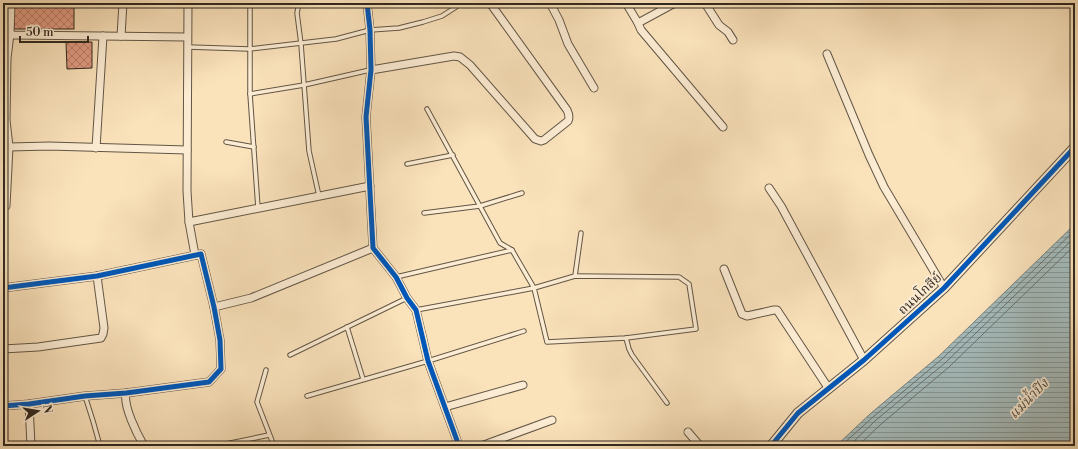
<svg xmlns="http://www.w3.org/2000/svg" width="1078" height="449" font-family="'Libre Bodoni','Noto Serif Thai',serif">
<defs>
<pattern id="water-rules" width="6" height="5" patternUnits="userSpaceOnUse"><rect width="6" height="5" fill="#a4bbbc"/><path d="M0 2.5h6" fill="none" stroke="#869898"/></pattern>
<pattern id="building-cross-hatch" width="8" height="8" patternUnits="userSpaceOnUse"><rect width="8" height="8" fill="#e19b82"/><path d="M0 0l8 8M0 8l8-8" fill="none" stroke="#b77e6a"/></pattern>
</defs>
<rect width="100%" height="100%" fill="#fae2bb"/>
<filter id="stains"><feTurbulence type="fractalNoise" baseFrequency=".005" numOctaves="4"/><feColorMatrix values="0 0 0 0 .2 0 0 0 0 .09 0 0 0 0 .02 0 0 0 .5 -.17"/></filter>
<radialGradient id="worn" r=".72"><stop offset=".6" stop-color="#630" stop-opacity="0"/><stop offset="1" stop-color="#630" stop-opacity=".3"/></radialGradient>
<!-- water -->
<polygon fill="url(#water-rules)" stroke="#76807d" points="1075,224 1075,446 836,446 870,414 939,356"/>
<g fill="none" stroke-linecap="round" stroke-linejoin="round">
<!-- shore -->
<g stroke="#6a726e" stroke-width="1">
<polyline points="841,446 873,417 942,359 1075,230"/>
<polyline points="849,446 876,420 945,363 1075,237"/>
<polyline points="858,446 880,425 949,367 1075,245"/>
</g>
</g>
<!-- building -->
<g fill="url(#building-cross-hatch)" stroke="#30281f">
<rect x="14" y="3" width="60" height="26"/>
<polygon points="66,42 92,42 92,68 67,69"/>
</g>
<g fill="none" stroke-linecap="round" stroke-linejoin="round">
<defs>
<g id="service">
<polyline points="250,3 250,94 258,208"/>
<polyline points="299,3 297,13 301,44 309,151 319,196"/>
<polyline points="188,47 249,49 336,39 370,30 399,28 423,22 442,16 456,7"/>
<polyline points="250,94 304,85 370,70"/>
<polyline points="427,109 500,243 512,250"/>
<polyline points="226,142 254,147"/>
<polyline points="407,164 453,155"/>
<polyline points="424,213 480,206 522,193"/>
<polyline points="575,276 581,233"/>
<polyline points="396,277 512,250 534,288 547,342 626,338 696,329 689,284 679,277 575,276 534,288 416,310"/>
<polyline points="347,327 363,379"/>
<polyline points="626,338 629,349 632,355 667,403"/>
<polyline points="290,355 407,298"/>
<polyline points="266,370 257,402 274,446"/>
<polyline points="85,396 93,421 100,446"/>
<polyline points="307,396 428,361 524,331"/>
<polyline points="216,446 269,435"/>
</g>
<g id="minor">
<polyline points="11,3 10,34 7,58 6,120 9,147 49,146 187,150"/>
<polyline points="188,3 187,191 189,222 195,255"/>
<polyline points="367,3 370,30 371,70 366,117 373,248 396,277 407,298 416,310 428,361 459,446"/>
<polyline points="550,3 559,20 568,44 594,88"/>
<polyline points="626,3 638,23 641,30 723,127"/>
<polyline points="705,3 719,25 728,32 733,40"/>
<polyline points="638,23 675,3"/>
<polyline points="3,34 14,35 187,37"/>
<polyline points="121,36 123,3"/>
<polyline points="827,54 869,155 884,187 944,288"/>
<path d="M371,70L454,56L460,57L470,65L535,139L541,141L544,140L568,121C570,117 569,114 567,110L490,3"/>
<polyline points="96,148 103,36"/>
<polyline points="769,188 781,206 864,360"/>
<polyline points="6,206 9,147"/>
<polyline points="189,222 370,186"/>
<polyline points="724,269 742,314 747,316 774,310 777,310 829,389"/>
<polyline points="3,288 97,276 201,254 214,307 220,340 221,369 209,382 126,393 85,396 29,404 3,406"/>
<polyline points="214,307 251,298 373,248"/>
<polyline points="3,349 38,347 101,338 103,334 104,328 97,276"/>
<path d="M126,393C123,406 137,434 144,446"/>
<polyline points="29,404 31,446"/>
<polyline points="445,407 523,385"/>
<polyline points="688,432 700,446"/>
<polyline points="481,446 552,420"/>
</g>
<polyline id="tertiary" points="771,446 798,413 864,360 944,288 1075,147"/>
</defs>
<!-- service casing -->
<use href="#service" stroke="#625646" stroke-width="5.5"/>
<!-- minor casing -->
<use href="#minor" stroke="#625646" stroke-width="9"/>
<!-- tertiary casing -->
<use href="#tertiary" stroke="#625646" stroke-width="11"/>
<!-- service -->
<use href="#service" stroke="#fcecd3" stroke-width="3.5"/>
<!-- minor -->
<use href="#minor" stroke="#fcecd3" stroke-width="7"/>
<!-- tertiary -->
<use href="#tertiary" stroke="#fcecd3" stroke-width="9"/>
<defs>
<g id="cycleway">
<polyline points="367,3 370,30 371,70 366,117 373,248 396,277 407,298 416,310 428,361 459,446"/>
<polyline points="3,288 97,276 201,254 214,307 220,340 221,369 209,382 126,393 85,396 29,404 3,406"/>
<polyline points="771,446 798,413 864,360 944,288 1075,147"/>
</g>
</defs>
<!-- cycleway casing -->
<use href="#cycleway" stroke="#fcecd3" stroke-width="8"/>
<!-- cycleway -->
<use href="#cycleway" stroke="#0057b8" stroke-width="5"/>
</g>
<g text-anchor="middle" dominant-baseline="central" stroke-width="3.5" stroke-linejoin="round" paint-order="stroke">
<!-- street labels -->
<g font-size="13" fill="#30281f" stroke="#fcecd3">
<text transform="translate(920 294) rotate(-43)">ถนนโกสีย์</text>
</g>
<!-- water labels -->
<g font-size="14" font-style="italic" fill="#53544e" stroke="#fcecd3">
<text transform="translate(1029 399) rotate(-46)">แม่น้ำปิง</text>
</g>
</g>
<!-- margin -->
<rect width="1078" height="449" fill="none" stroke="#fae2bb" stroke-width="16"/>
<rect x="4" y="4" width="1070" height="441" fill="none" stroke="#30281f" stroke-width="2"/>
<rect x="8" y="8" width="1062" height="433" fill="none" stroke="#30281f"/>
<!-- north arrow -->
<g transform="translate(38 411) rotate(78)" stroke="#fcecd3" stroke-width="3" paint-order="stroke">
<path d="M0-3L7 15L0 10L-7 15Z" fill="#30281f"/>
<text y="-6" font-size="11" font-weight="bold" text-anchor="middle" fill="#30281f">N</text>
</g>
<!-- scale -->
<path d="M20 36v6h68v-6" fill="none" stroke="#30281f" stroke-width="2"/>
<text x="26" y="36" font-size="12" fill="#30281f" stroke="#fcecd3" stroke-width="3" paint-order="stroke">50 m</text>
<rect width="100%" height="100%" filter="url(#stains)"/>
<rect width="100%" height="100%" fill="url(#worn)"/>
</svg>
